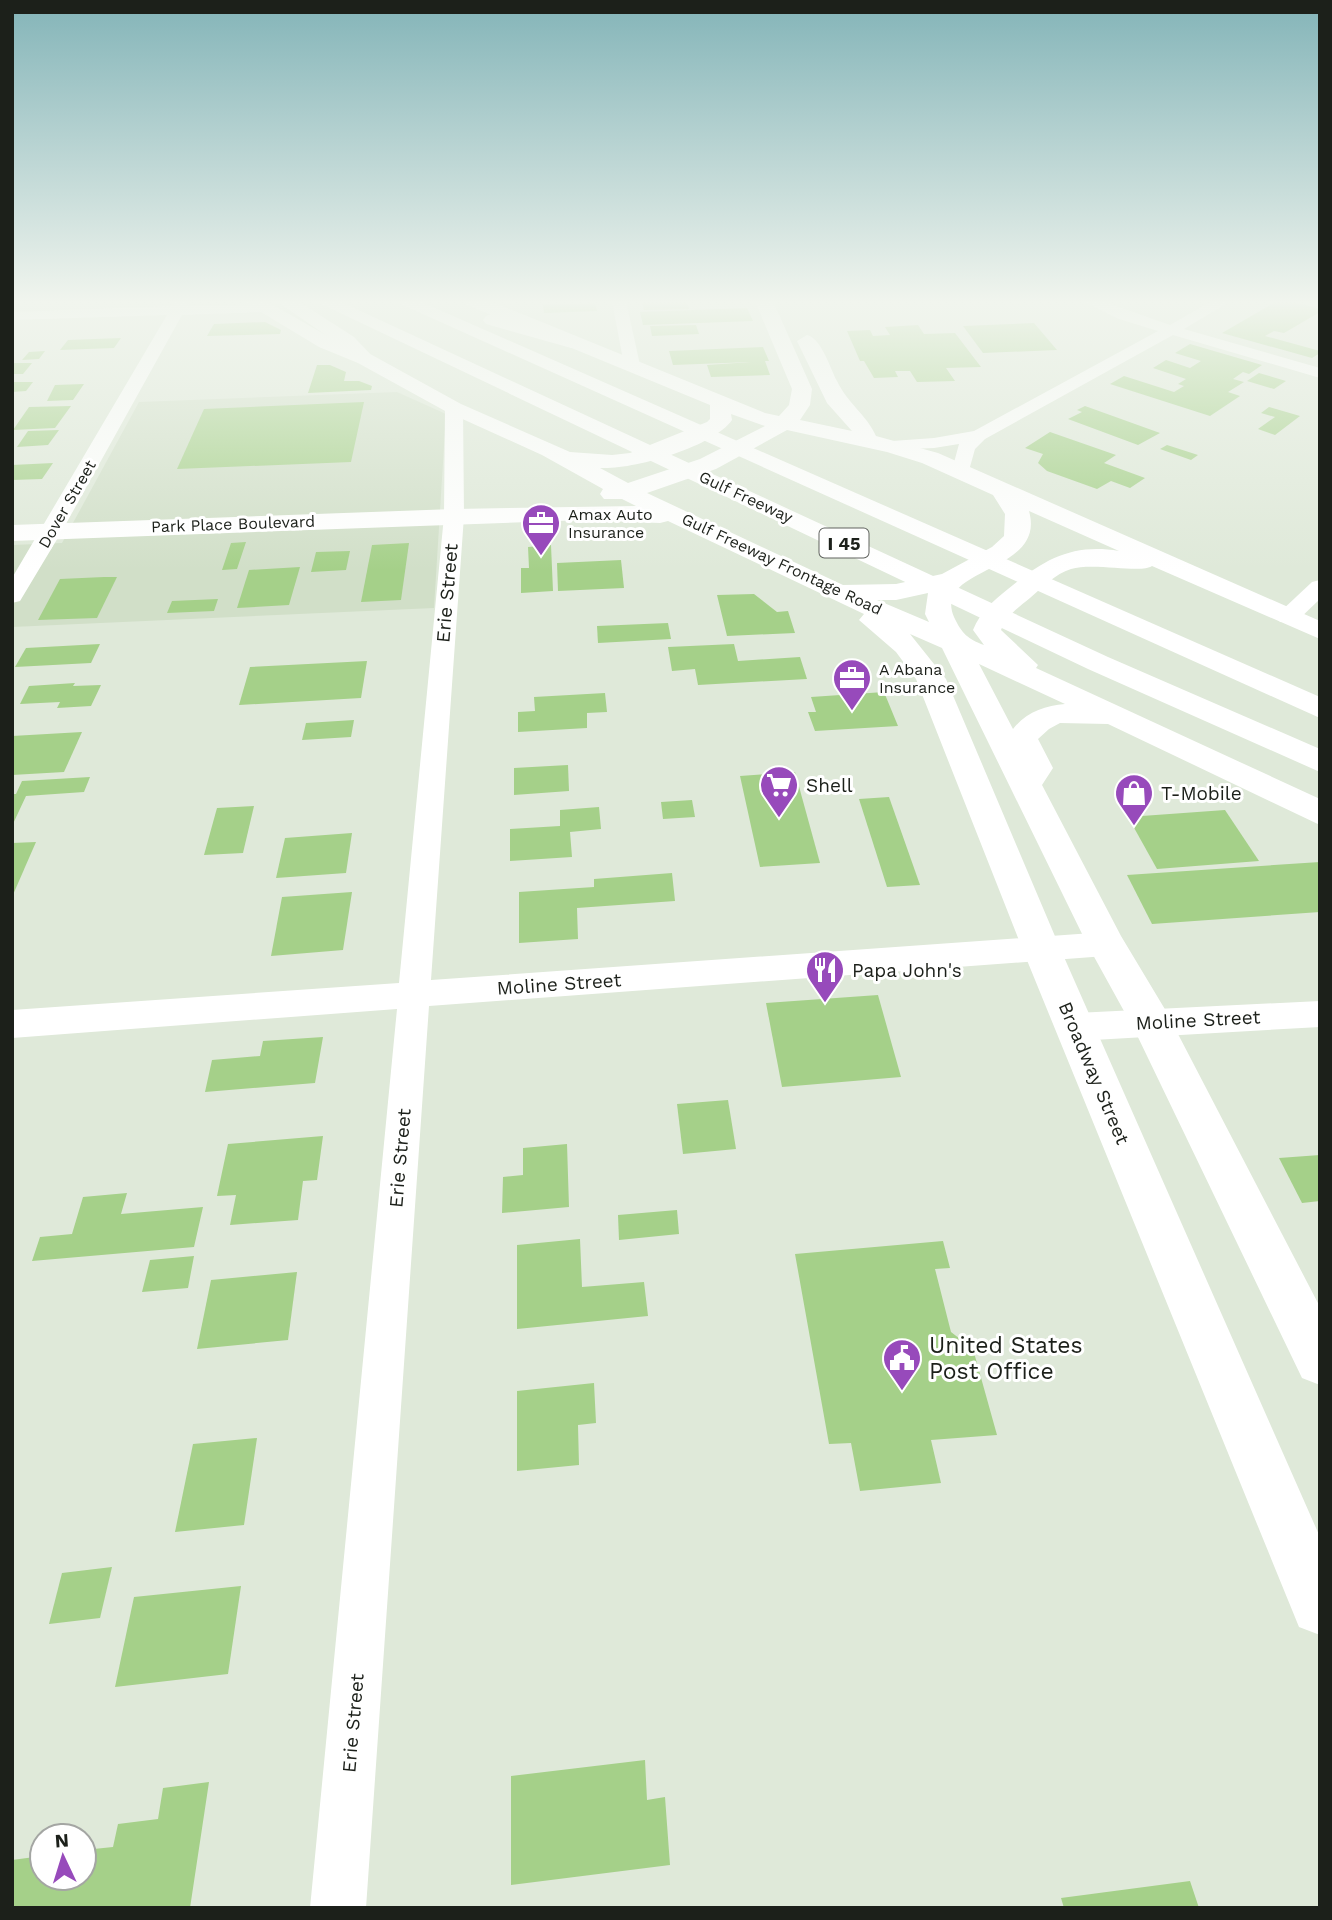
<svg xmlns="http://www.w3.org/2000/svg" width="1332" height="1920" font-family="'Work Sans',sans-serif">
<rect width="100%" height="100%" fill="#dfe9d9"/>
<!-- built -->
<polygon fill="#d1dfc8" points="397,392 446,414 434,608 12,627 12,545 62,543 139,402"/>
<!-- building -->
<g fill="#a5d089">
<polygon points="687,301 689,309 644,310 642,302"/>
<polygon points="1277,301 1291,301 1320,309 1320,312 1284,333 1274,331 1265,336 1320,351 1320,353 1312,358 1222,333"/>
<polygon points="595,303 597,311 544,313 543,305"/>
<polygon points="747,308 753,321 643,325 640,312"/>
<polygon points="265,322 281,330 280,334 207,336 214,324"/>
<polygon points="1034,323 1057,350 983,353 963,326"/>
<polygon points="696,325 699,334 652,336 650,326"/>
<polygon points="918,325 924,334 955,333 981,367 946,368 955,381 917,382 910,371 895,371 898,377 874,378 864,361 860,361 847,331 870,330 873,336 890,335 885,327"/>
<polygon points="121,338 114,348 60,350 68,340"/>
<polygon points="1190,344 1262,365 1249,374 1243,372 1233,379 1244,382 1228,392 1240,396 1210,416 1110,384 1124,376 1174,392 1184,386 1178,384 1186,379 1153,368 1166,360 1190,368 1201,361 1175,353"/>
<polygon points="763,347 769,361 765,361 770,375 711,377 707,365 751,362 673,365 669,351"/>
<polygon points="45,351 39,359 22,360 29,352"/>
<polygon points="12,363 32,363 23,374 12,374"/>
<polygon points="317,365 330,365 346,372 344,381 359,381 372,386 371,390 308,393"/>
<polygon points="1259,373 1286,381 1274,389 1247,381"/>
<polygon points="12,382 33,382 26,391 12,392"/>
<polygon points="84,384 73,400 47,401 55,385"/>
<polygon points="364,402 351,462 177,469 204,409"/>
<polygon points="71,406 55,428 13,430 29,407"/>
<polygon points="1085,406 1160,433 1138,445 1068,419 1082,412 1077,410"/>
<polygon points="1269,407 1300,416 1275,435 1258,429 1275,417 1261,413"/>
<polygon points="59,430 48,445 17,447 28,431"/>
<polygon points="1050,432 1116,455 1104,463 1145,478 1130,488 1111,481 1097,489 1047,471 1038,463 1043,454 1025,448"/>
<polygon points="1167,445 1198,455 1191,460 1160,449"/>
<polygon points="53,463 42,479 12,480 12,465"/>
<polygon points="246,542 237,569 222,570 231,543"/>
<polygon points="409,543 401,600 361,602 372,545"/>
<polygon points="551,545 553,591 521,593 521,568 529,568 528,547"/>
<polygon points="350,551 346,570 311,572 316,552"/>
<polygon points="621,560 624,588 558,591 557,563"/>
<polygon points="300,567 289,605 237,608 249,570"/>
<polygon points="104,577 117,577 97,618 38,620 60,579"/>
<polygon points="754,594 777,612 788,611 795,633 727,636 717,595"/>
<polygon points="218,599 214,611 167,613 172,601"/>
<polygon points="668,623 671,639 598,643 597,626"/>
<polygon points="100,644 91,663 15,667 26,648"/>
<polygon points="734,644 738,661 800,657 807,679 698,685 695,669 672,671 668,647"/>
<polygon points="367,661 361,698 239,705 250,667"/>
<polygon points="75,683 73,686 101,685 91,706 57,708 60,702 20,704 29,686"/>
<polygon points="884,692 898,726 815,731 808,712 816,712 811,697"/>
<polygon points="605,693 607,712 587,713 587,728 518,732 518,712 535,711 534,697"/>
<polygon points="354,720 351,737 302,740 306,723"/>
<polygon points="82,732 64,772 12,775 12,736"/>
<polygon points="568,765 569,791 514,795 514,768"/>
<polygon points="795,772 820,863 760,867 740,776"/>
<polygon points="90,777 84,792 26,796 12,826 12,794 16,794 22,781"/>
<polygon points="889,797 920,885 887,887 859,799"/>
<polygon points="692,800 695,817 663,819 661,802"/>
<polygon points="254,806 243,853 204,855 217,808"/>
<polygon points="599,807 601,829 570,832 572,857 510,861 510,829 560,826 560,810"/>
<polygon points="1225,810 1259,861 1157,869 1128,817"/>
<polygon points="352,833 346,873 276,878 285,838"/>
<polygon points="36,842 12,897 12,843"/>
<polygon points="1320,862 1320,912 1152,924 1127,875"/>
<polygon points="672,873 675,901 577,908 578,939 519,943 519,892 594,887 594,879"/>
<polygon points="352,892 343,950 271,956 282,897"/>
<polygon points="878,995 901,1077 782,1087 766,1003"/>
<polygon points="323,1037 315,1083 205,1092 212,1060 260,1056 263,1041"/>
<polygon points="728,1100 736,1149 683,1154 677,1104"/>
<polygon points="323,1136 317,1180 303,1181 298,1220 230,1225 236,1195 217,1196 228,1144"/>
<polygon points="567,1144 569,1207 502,1213 503,1177 523,1175 523,1148"/>
<polygon points="1320,1155 1320,1201 1302,1203 1279,1158"/>
<polygon points="127,1193 121,1214 203,1207 194,1247 32,1261 40,1237 72,1234 83,1197"/>
<polygon points="677,1210 679,1234 619,1240 618,1215"/>
<polygon points="580,1239 582,1287 644,1282 648,1316 517,1329 517,1245"/>
<polygon points="943,1241 950,1268 935,1269 951,1332 973,1349 997,1435 931,1440 941,1483 860,1491 851,1443 829,1444 795,1254"/>
<polygon points="194,1256 188,1288 142,1292 150,1260"/>
<polygon points="297,1272 288,1340 197,1349 211,1280"/>
<polygon points="594,1383 596,1423 578,1425 579,1465 517,1471 517,1391"/>
<polygon points="257,1438 244,1525 175,1532 193,1444"/>
<polygon points="112,1567 100,1618 49,1624 62,1573"/>
<polygon points="241,1586 228,1674 115,1687 134,1597"/>
<polygon points="645,1760 647,1800 665,1797 670,1865 511,1885 511,1776"/>
<polygon points="209,1782 190,1908 12,1908 12,1860 42,1856 42,1878 84,1878 84,1850 113,1847 118,1824 158,1819 163,1788"/>
<polygon points="1190,1881 1199,1908 1064,1908 1061,1898"/>
</g>
<g fill="none" stroke-linecap="round" stroke-linejoin="round">
<!-- minor -->
<g fill="#fff" fill-rule="evenodd">
<polygon points="175,301 190,301 187,306 263,304 270,308 263,312 182,315 62,531 20,601 12,603 12,578 167,315 12,320 12,312 173,306"/>
<polygon points="612,301 626,301 640,365 638,368 632,370 624,365"/>
<polygon points="1082,301 1102,301 1170,325 1212,301 1231,301 1184,329 1320,368 1320,378 1173,335 985,439 975,449 968,474 961,476 952,470 959,444 934,448 886,450 883,446 886,442 892,441 934,438 974,431 1158,331 1119,319"/>
<polygon points="454,403 463,408 464,516 431,980 1106,932 1117,936 1122,944 1117,952 1106,956 429,1006 366,1908 310,1908 397,1009 12,1038 12,1010 399,983 444,516 445,408"/>
<polygon points="1320,580 1320,599 1296,622 1280,622 1277,617 1280,612 1312,582"/>
<polygon points="1320,1001 1320,1027 1076,1041 1064,1037 1059,1027 1064,1017 1076,1013"/>
</g>
<!-- major -->
<path fill="#fff" fill-rule="evenodd" d="M243,301H266L333,339L372,355L461,404L570,452L612,455L630,453L707,422L710,419V405L467,305L464,301H490L765,413L779,416L789,405L792,389L755,301H773L812,389L810,405L800,420L852,431L827,403L797,341L807,335C822,339 830,368 837,381C848,404 866,414 876,436L938,453L1320,621V639L1152,566C1141,574 1094,562 1071,569C1055,574 1043,587 1030,598C1018,608 1007,615 1001,630L1038,665L1036,668L1320,799V825L1108,724L1060,723L1049,729L1038,739L1053,768L1042,785L1121,936L1166,1011L1320,1307V1385L1302,1378L1135,1031L1087,944L942,648L910,634L946,679L1060,948L1320,1537V1635L1299,1627L1022,948L916,679L896,652L859,620L864,614L668,521L660,523L583,520L12,541V525L454,509L636,506L622,499H604L600,494L603,489L542,455L447,412L358,363L319,347ZM731,414L765,426L700,459L628,483L600,468C633,470 713,447 732,420ZM787,430L887,452L922,463L993,495L1005,514L1004,536L992,547L942,574L896,584L843,585L647,493L716,469ZM1029,511L1119,551C1072,543 1043,560 1008,589C992,602 981,611 973,630L984,645C968,639 962,634 954,617C932,566 1047,574 1029,511ZM928,593L925,614L929,622L877,600H896ZM979,664L1065,704C1045,706 1026,712 1013,729Z"/>
<!-- highway -->
<g fill="#fff" fill-rule="evenodd">
<polygon points="276,301 298,301 354,337 375,359 372,363 358,363 340,345"/>
<polygon points="315,301 339,301 1108,657 1320,749 1320,772 1088,669"/>
<polygon points="394,301 419,301 1320,697 1320,718"/>
<polygon points="492,314 578,338 581,342 571,348 486,324 483,320 486,316"/>
</g>
</g>
<!-- sky -->
<linearGradient id="sky" x2="0" y2="1"><stop stop-color="#83b4b8"/><stop offset="0.53" stop-color="#f1f5ee"/><stop offset="1" stop-color="#f1f5ee" stop-opacity="0"/></linearGradient>
<rect width="1332" height="570" fill="url(#sky)"/>
<!-- icons -->
<defs>
<symbol id="office-pin" viewBox="-11 -11 22 30"><path d="M0 17L-7.5 6A9.5 9.5 0 1 1 7.5 6Z" fill="#974abb" stroke="#fff"/><path d="M-6-3h4V-5.5h4V-3h4V5H-6ZM-1-4.5V-3h2v-1.5ZM-6 0V1H6V0Z" fill="#fff"/></symbol>
<symbol id="supermarket-pin" viewBox="-11 -11 22 30"><path d="M0 17L-7.5 6A9.5 9.5 0 1 1 7.5 6Z" fill="#974abb" stroke="#fff"/><path d="M-6-5.5h2.5l.6 2H6L4.5 2H-2.5L-4.4-4H-6ZM-1.5 3.2a1.3 1.3 0 1 0 .1 0ZM3 3.2a1.3 1.3 0 1 0 .1 0Z" fill="#fff"/></symbol>
<symbol id="shop-pin" viewBox="-11 -11 22 30"><path d="M0 17L-7.5 6A9.5 9.5 0 1 1 7.5 6Z" fill="#974abb" stroke="#fff"/><path d="M-5-2.5h2.3a2.7 3.5 0 0 1 5.4 0H5L5.5 6h-11ZM-1.5-2.5h3a1.5 2.3 0 0 0-3 0Z" fill="#fff"/></symbol>
<symbol id="restaurant-pin" viewBox="-11 -11 22 30"><path d="M0 17L-7.5 6A9.5 9.5 0 1 1 7.5 6Z" fill="#974abb" stroke="#fff"/><path d="M-5-6h1v4h1v-4h1v4h1v-4h1v5L-1.5 .5V6h-2V.5L-5-1ZM5-6V6H3V1.5H1.5Q1.5-4 5-6Z" fill="#fff"/></symbol>
<symbol id="civic-pin" viewBox="-11 -11 22 30"><path d="M0 17L-7.5 6A9.5 9.5 0 1 1 7.5 6Z" fill="#974abb" stroke="#fff"/><path d="M-.6-6.5H3V-4.5H.6V-3L4-1V1h2V6H-6V1h2V-1L-.6-3ZM-1.2 2.5V6h2.4V2.5Z" fill="#fff"/></symbol>
</defs>
<g fill-rule="evenodd">
<use href="#office-pin" x="519" y="501" width="44" height="60"/>
<use href="#office-pin" x="830" y="656" width="44" height="60"/>
<use href="#supermarket-pin" x="757" y="763" width="44" height="60"/>
<use href="#shop-pin" x="1112" y="771" width="44" height="60"/>
<use href="#restaurant-pin" x="803" y="948" width="44" height="60"/>
<use href="#civic-pin" x="880" y="1336" width="44" height="60"/>
</g>
<g text-anchor="middle" dominant-baseline="central" stroke-width="6" stroke-linejoin="round" paint-order="stroke">
<!-- far-street labels -->
<g font-size="16" fill="#1c201a" stroke="#fff">
<text transform="translate(746 497) rotate(25)">Gulf Freeway</text>
<text transform="translate(67 504) rotate(-60)">Dover Street</text>
<text transform="translate(233 524) rotate(-2)">Park Place Boulevard</text>
<text transform="translate(782 564) rotate(25)">Gulf Freeway Frontage Road</text>
</g>
<!-- far-poi labels -->
<g font-size="16" fill="#1c201a" stroke="#fff" text-anchor="start">
<text x="568" y="514">Amax Auto<tspan x="568" dy="18">Insurance</tspan></text>
<text x="879" y="669">A Abana<tspan x="879" dy="18">Insurance</tspan></text>
</g>
<!-- shield labels -->
<rect fill="#fff" stroke="#60635f" stroke-width="2" x="819.5" y="528.5" width="49" height="29" rx="5"/>
<g font-size="18" font-weight="bold" fill="#1c201a">
<text x="844" y="543">I 45</text>
</g>
<!-- street labels -->
<g font-size="19" fill="#1c201a" stroke="#fff">
<text transform="translate(447 593) rotate(-85)">Erie Street</text>
<text transform="translate(559 984) rotate(-4)">Moline Street</text>
<text transform="translate(1198 1020) rotate(-3)">Moline Street</text>
<text transform="translate(1094 1073) rotate(67)">Broadway Street</text>
<text transform="translate(400 1158) rotate(-85)">Erie Street</text>
<text transform="translate(353 1723) rotate(-85)">Erie Street</text>
</g>
<!-- poi labels -->
<g font-size="19" fill="#1c201a" stroke="#fff" text-anchor="start">
<text x="806" y="785">Shell</text>
<text x="1161" y="793">T-Mobile</text>
<text x="852" y="970">Papa John's</text>
</g>
<!-- near-poi labels -->
<g font-size="23" fill="#1c201a" stroke="#fff" text-anchor="start">
<text x="929" y="1345">United States<tspan x="929" dy="26">Post Office</tspan></text>
</g>
</g>
<!-- border -->
<rect width="1332" height="1920" fill="none" stroke="#1c201a" stroke-width="28"/>
<!-- north arrow -->
<g transform="translate(63 1857) rotate(356)"><circle r="33" fill="#ffffff" stroke="#a4a6a3" stroke-width="2"/>
<path d="M0-5L12 26L0 18L-12 26Z" fill="#974abb"/>
<text y="-10" font-size="19" font-weight="bold" text-anchor="middle" fill="#1c201a">N</text>
</g>
</svg>
